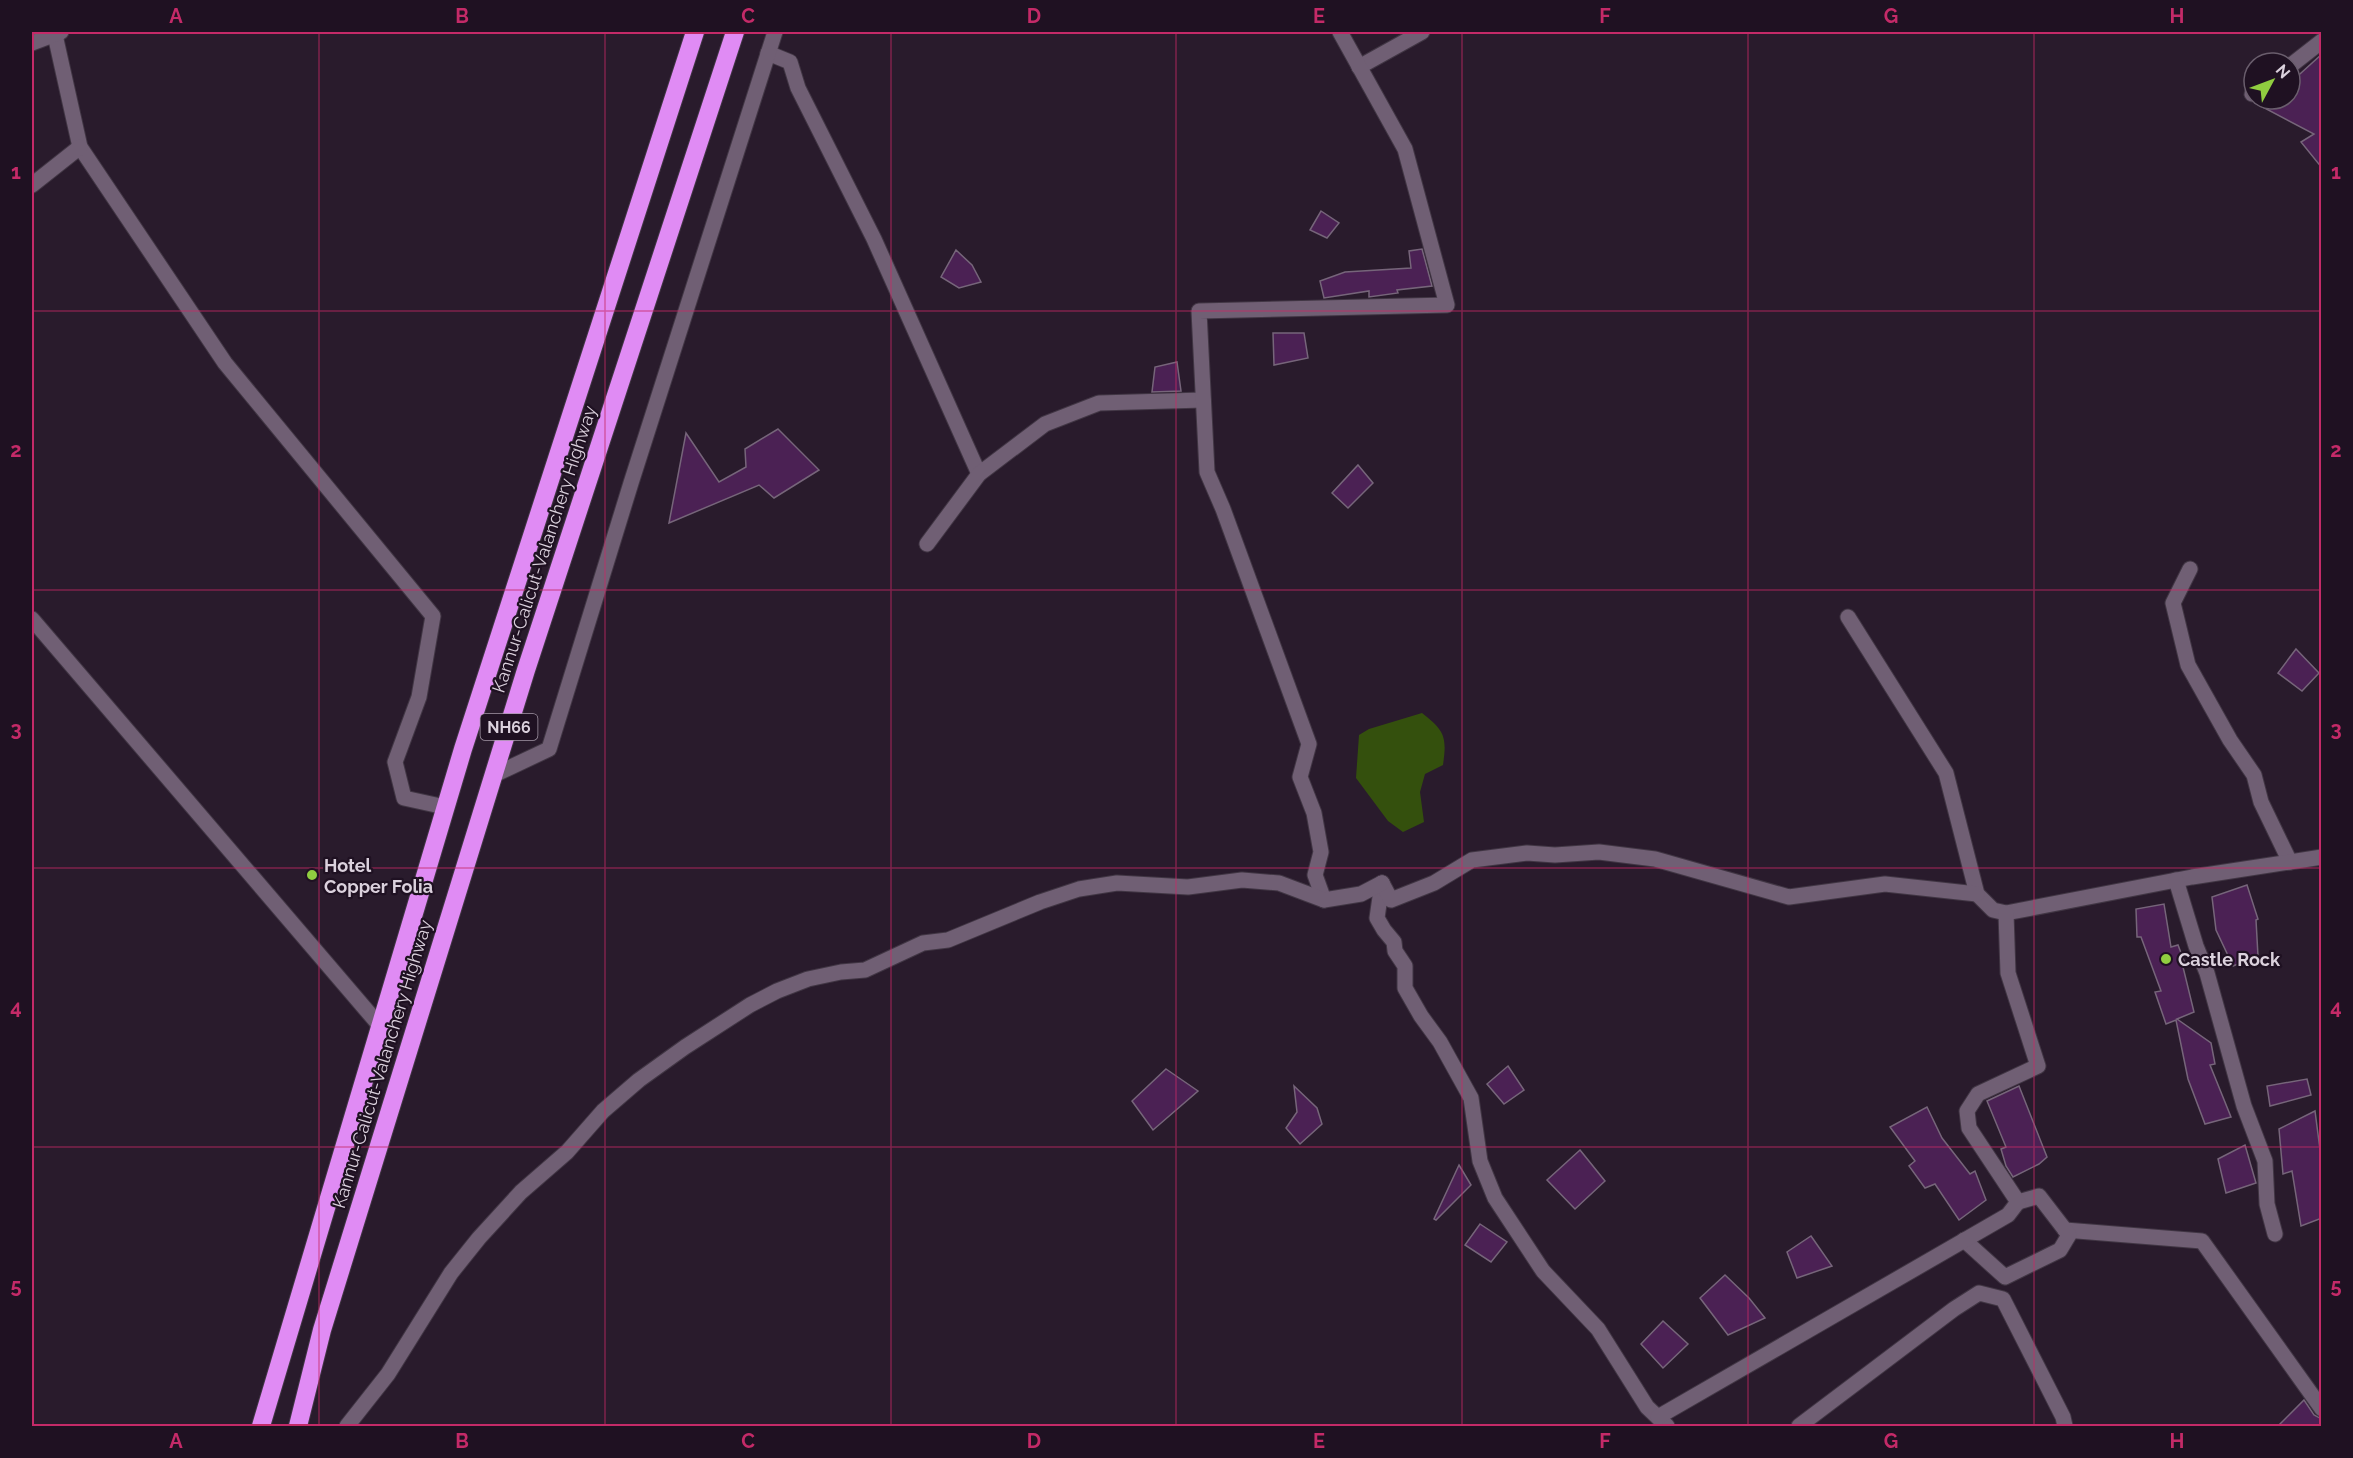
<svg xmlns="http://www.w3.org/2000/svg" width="2353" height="1458" font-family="Raleway,sans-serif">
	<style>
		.green { fill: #34500d }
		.building { fill: #4b2154; stroke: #76657a; stroke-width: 1.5 }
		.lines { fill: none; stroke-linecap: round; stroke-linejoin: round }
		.minor-casing { stroke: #413644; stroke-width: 17 }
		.highway-casing { stroke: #413644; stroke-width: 20 }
		.minor { stroke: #705f74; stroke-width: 15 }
		.highway { stroke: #e08bf4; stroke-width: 18 }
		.grid { fill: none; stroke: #c42a68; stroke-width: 1.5; stroke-opacity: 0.55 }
		.poi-dot { fill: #90cd40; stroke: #1f1122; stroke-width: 2 }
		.labels { text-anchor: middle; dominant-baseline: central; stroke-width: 4.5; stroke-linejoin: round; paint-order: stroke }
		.shield { fill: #1f1122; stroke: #a397a5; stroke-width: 1.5 }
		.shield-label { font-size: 16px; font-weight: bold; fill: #dbd1dd }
		.street-label { font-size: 18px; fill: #dbd1dd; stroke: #1f1122 }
		.poi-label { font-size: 18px; font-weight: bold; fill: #dbd1dd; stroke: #1f1122; text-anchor: start }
		.neatline { fill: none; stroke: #c42a68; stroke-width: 2 }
		.grid-label { font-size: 20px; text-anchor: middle; font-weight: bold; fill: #c42a68 }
	</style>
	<rect width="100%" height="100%" fill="#291b2c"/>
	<path class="green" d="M1422,713C1445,731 1447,737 1443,765L1425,774L1420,792L1424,822L1403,832L1388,821L1356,778L1359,735L1369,729Z"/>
	<g class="building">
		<path d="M2322,54V168L2301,142L2314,134L2255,103L2262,99H2290V83Z"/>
		<path d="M1321,211L1339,223L1327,238L1310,230Z"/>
		<path d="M1422,249L1432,286L1397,290L1398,293L1369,297V291L1324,298L1320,281L1345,272L1411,268L1409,251Z"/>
		<path d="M956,250L972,265L981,282L959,288L941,277Z"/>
		<path d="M1273,333H1304L1308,358L1274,365Z"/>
		<path d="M1177,362L1181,391L1152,392L1155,367Z"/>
		<path d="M778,429L819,470L774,498L759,485L669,523L686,433L719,482L746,467L745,449Z"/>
		<path d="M1358,465L1373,483L1348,508L1332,493Z"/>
		<path d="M2296,649L2319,673L2302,691L2278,673Z"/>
		<path d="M2247,885L2258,919L2256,920L2258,956L2233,966L2216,930L2212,897Z"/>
		<path d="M2164,904L2171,947L2178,945L2186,966L2183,967L2194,1012L2177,1019L2211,1043L2215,1064L2210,1065L2231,1117L2205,1124L2188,1079L2176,1020L2166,1024L2155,992L2161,991L2141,937H2137L2136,909Z"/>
		<path d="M1508,1066L1524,1090L1504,1104L1487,1084Z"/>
		<path d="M1166,1069L1198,1091L1153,1130L1132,1101Z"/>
		<path d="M2307,1079L2311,1095L2270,1106L2267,1086Z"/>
		<path d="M1294,1086L1317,1108L1322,1124L1300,1144L1286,1128L1297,1112Z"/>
		<path d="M2019,1086L2047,1157L2039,1164L2013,1177L2006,1166L2001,1149L2006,1147L1987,1101Z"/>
		<path d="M1927,1107L1942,1138L1970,1174L1975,1171L1986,1200L1959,1220L1935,1184L1925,1188L1909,1166L1915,1161L1890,1127Z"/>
		<path d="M2315,1111L2322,1165V1218L2301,1226L2292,1171L2283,1174L2279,1129Z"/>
		<path d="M2245,1145L2256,1183L2226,1193L2218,1159Z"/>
		<path d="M1580,1150L1605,1181L1575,1209L1547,1180Z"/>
		<path d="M1459,1165L1471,1185L1436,1220L1434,1219Z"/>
		<path d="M1480,1224L1507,1242L1491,1262L1465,1245Z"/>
		<path d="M1811,1236L1832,1266L1797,1278L1787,1252Z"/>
		<path d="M1725,1275L1749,1298L1765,1318L1728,1335L1700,1298Z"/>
		<path d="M1663,1321L1688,1344L1663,1368L1641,1344Z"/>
		<path d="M2304,1400L2314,1415L2322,1419V1426H2278Z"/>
	</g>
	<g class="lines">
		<defs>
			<g id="minor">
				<path d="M55,35L80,147L225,363L433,616L419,697L395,762L404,798L445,807"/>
				<path d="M32,43L61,32"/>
				<path d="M768,53L790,62L798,88L874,239L979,474"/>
				<path d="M2290,66L2322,41"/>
				<path d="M1359,67L1422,32"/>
				<path d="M2252,94L2254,93"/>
				<path d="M32,185L80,147"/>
				<path d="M927,544L979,474L1045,424L1099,403L1203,400"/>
				<path d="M2190,569L2173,603L2188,665L2230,740L2254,775L2261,802L2290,862"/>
				<path d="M1848,617L1946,773L1977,894L1993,910L2006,913L2192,877L2322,857"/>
				<path d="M32,619L380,1026"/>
				<path d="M494,775L549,749L631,483L775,32"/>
				<path d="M2176,880L2196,946L2207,973L2244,1106L2265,1161L2267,1204L2275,1234"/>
				<path d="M1382,883L1377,918L1384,930L1394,942L1395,951L1405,966V988L1421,1016L1440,1042L1471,1098L1480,1161L1495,1198L1543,1271L1598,1329L1647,1407L1667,1426"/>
				<path d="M1382,883L1391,900L1434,883L1472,860L1527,853L1555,855L1599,852L1655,859L1789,897L1885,884L1977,894"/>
				<path d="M1324,900L1315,875L1321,852L1314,813L1300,777L1309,744L1223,509L1207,472L1199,311L1447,305L1405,149L1340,32"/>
				<path d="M2065,1230L2202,1241L2322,1409"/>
				<path d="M1964,1240L2005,1277L2060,1250L2069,1235L2039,1196L2018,1202"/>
				<path d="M1658,1417L2008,1215L2018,1202L1969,1128L1967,1111L1978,1094L2038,1066L2008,973L2006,913"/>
				<path d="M347,1426L388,1374L451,1273L479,1238L521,1192L567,1152L603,1111L639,1080L685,1047L750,1005L777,991L808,979L841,972L865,970L923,943L948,940L1040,902L1079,889L1117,883L1188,887L1242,880L1279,883L1324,900L1361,894L1382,883"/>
				<path d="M1799,1426L1954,1309L1979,1293L2003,1299L2063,1417L2065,1426"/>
			</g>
			<g id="highway">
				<path d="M261,1426L463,749L695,32"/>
				<path d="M298,1426L322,1330L526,670L735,32"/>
			</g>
		</defs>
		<use href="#minor" class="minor-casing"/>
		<use href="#highway" class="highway-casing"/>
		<use href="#minor" class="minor"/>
		<use href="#highway" class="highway"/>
	</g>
	<path class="grid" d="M319,32V1426M605,32V1426M891,32V1426M1176,32V1426M1462,32V1426M1748,32V1426M2034,32V1426M32,311H2322M32,590H2322M32,868H2322M32,1147H2322"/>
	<g class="poi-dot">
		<circle cx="312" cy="875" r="6"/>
		<circle cx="2166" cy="959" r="6"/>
	</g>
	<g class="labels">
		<rect class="shield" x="480.5" y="714" width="57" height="26" rx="4.5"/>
		<g class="shield-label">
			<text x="509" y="727">NH66</text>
		</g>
		<g class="street-label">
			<text transform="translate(544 549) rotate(-72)">Kannur-Calicut-Valanchery Highway</text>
			<text transform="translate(382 1064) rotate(-73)">Kannur-Calicut-Valanchery Highway</text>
		</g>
		<g class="poi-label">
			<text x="324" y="865">Hotel<tspan x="324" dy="21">Copper Folia</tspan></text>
			<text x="2178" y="959">Castle Rock</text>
		</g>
	</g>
	<rect width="2353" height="1458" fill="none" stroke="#1f1122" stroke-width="66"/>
	<g transform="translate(2272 81) rotate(49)"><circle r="28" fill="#1f1122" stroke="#6a5e6d" stroke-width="1.5"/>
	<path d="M0-4.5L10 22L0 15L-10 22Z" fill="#90cd40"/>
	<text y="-9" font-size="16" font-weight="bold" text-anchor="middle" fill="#dbd1dd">N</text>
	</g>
	<rect x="33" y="33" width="2287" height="1392" class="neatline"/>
	<g class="grid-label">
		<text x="176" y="23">A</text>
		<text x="462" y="23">B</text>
		<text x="748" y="23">C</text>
		<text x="1034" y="23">D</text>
		<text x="1319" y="23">E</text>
		<text x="1605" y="23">F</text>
		<text x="1891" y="23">G</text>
		<text x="2177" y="23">H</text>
		<text x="16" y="179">1</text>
		<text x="2336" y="179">1</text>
		<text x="16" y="457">2</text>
		<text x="2336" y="457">2</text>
		<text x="16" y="736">3</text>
		<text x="2336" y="736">3</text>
		<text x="16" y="1014">4</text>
		<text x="2336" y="1014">4</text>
		<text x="16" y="1293">5</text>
		<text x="2336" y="1293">5</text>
		<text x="176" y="1448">A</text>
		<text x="462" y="1448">B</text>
		<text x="748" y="1448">C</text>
		<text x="1034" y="1448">D</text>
		<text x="1319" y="1448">E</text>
		<text x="1605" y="1448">F</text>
		<text x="1891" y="1448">G</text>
		<text x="2177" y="1448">H</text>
	</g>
</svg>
